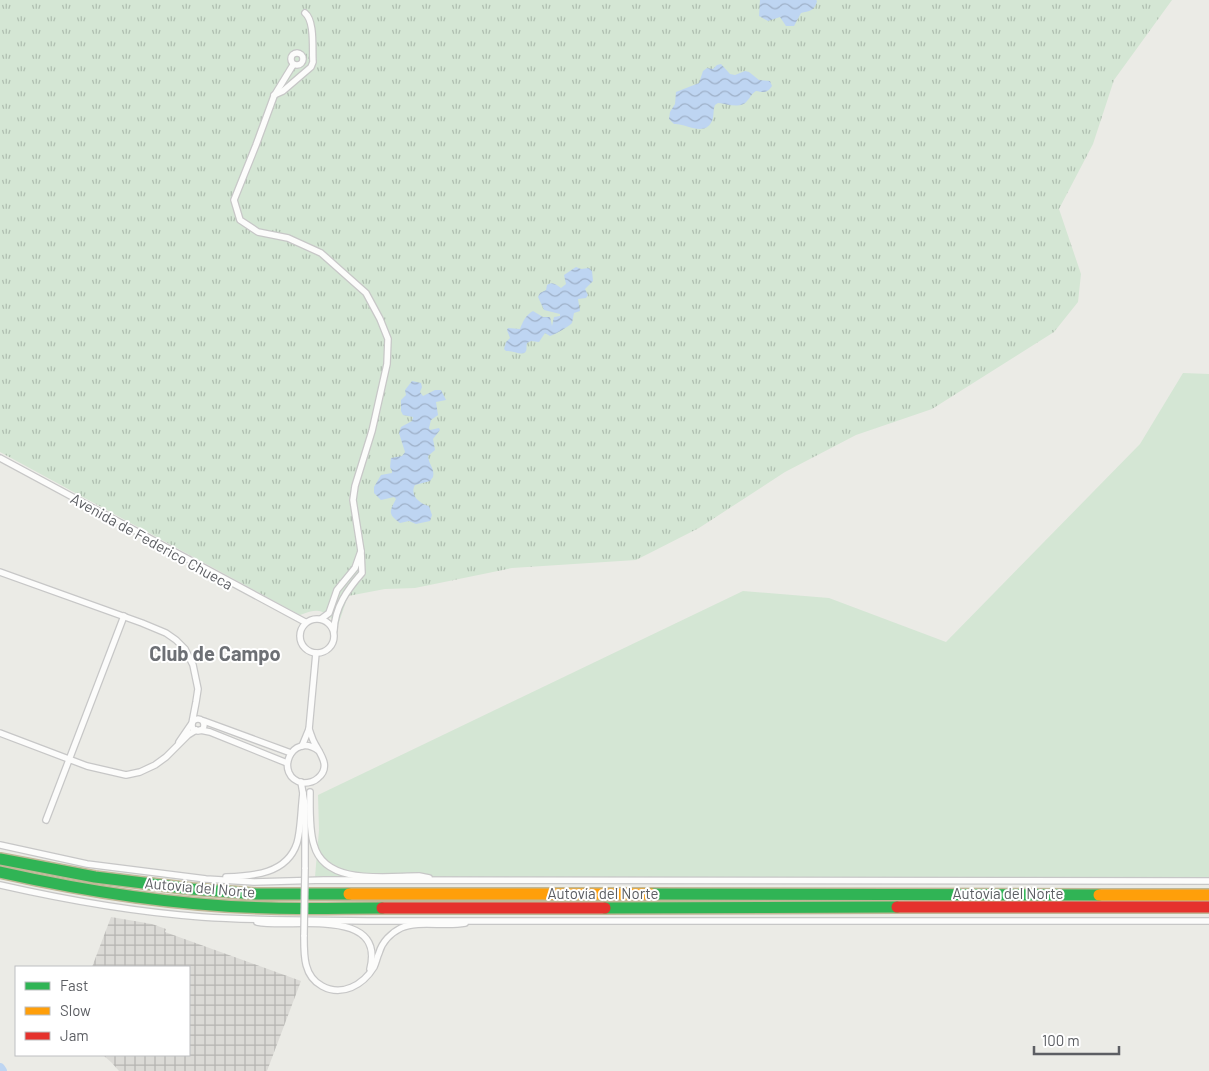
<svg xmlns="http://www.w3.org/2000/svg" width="1209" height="1071" font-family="Barlow,sans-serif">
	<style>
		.industrial { fill: url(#industrial-grid) }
		.grass { fill: url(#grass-tufts) }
		.pitch { fill: #d4e6d4 }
		.water { fill: url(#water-waves) }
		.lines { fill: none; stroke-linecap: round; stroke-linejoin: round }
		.river { stroke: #bed5f2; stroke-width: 10 }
		.street-casing { stroke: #c7c7c7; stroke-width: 8 }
		.fast-casing { stroke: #bfb796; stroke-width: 14 }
		.slow-casing { stroke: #bfb796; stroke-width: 14 }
		.jam-casing { stroke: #bfb796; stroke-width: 14 }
		.street { stroke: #fcfcfb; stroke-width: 5.5 }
		.fast { stroke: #30b455; stroke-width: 11 }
		.slow { stroke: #ff9f0a; stroke-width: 11 }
		.jam { stroke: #e5322d; stroke-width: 11 }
		.street-bridge-casing { stroke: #c7c7c7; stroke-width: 8; stroke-linecap: butt }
		.street-bridge { stroke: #fcfcfb; stroke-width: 5.5 }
		.labels { text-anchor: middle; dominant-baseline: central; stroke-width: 4; stroke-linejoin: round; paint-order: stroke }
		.street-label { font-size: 15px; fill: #5c5e63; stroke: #fff }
		.district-label { font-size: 20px; font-weight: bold; fill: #6d7075; stroke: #fff }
	</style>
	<defs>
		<pattern id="industrial-grid" width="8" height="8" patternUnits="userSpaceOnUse" patternTransform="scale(1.25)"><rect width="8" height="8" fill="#dbdad6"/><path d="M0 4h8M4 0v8" fill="none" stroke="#b5b4b1"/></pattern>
		<pattern id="grass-tufts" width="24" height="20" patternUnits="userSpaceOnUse" patternTransform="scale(1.25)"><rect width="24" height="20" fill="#d4e6d4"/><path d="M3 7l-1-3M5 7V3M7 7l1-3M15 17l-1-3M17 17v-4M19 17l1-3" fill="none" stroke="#afbeb0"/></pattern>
		<pattern id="water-waves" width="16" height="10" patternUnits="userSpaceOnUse" patternTransform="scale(1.25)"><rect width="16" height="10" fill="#bed5f2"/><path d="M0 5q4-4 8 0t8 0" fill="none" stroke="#9eb0c8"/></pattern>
	</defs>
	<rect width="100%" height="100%" fill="#ebebe6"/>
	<path class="industrial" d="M111,917L152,924L166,929L165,932L301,981L267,1071H119L112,1063L103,1055H189V967H92Z"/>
	<path class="grass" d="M0,0H1172L1114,80L1093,144L1059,209L1081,274L1078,302L1054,332L932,409L856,435L785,472L699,528L636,560L512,568L415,588L385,589L348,596L338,625C324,610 320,607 300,615L0,452Z"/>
	<path class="pitch" d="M1183,373L1209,374V878H377L315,877L319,830L318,795L743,591L829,598L946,642L1140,444Z"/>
	<g class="water">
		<path d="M760,0H816L817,1C815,11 809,11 801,13L794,26H786L780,17L768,21L759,16Z"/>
		<path d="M721,64L730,74L735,75L745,71L749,72L759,80L770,81L772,86C767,94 763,92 756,91C751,94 751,97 747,101C741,109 727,104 718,103L715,105C713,110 714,113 713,118C707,139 686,123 674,124L669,119L670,112L675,104L676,92L699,83L703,71L707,68L713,69L717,65Z"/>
		<path d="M576,267L581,269L589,268L592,271L593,281L585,289L588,295L586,298L578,299L580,311L574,313L572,323C568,327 556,334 550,336L545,333L539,342L531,341L527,343C526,346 527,349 526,351C523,357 513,350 506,351L504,349L506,342L510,338L507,330L508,328L520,329C523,321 526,315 533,311L543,317H550L552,326L554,317L560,316V314L544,310L538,297L540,293L546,290L547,285C553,281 556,285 561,288L566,284L564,275Z"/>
		<path d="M412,381L421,383L422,387L420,392L423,396L435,390H441L446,400L436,402L438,415L431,420L429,428L430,430L439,428L440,430L433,439L435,450L428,456C429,465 435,469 433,477L430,481L415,485C409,495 420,504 429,506L432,515L430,521L416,524L409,521L400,523C388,514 389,512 396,499L394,497L381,500L374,493V487L381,475L392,473V471L390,467L391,458L402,456L405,452L399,433L401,427L412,421L413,417L403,415L401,411V400L406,395L405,390Z"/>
	</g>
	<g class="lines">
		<path class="river" d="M0,1068L2,1071"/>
		<defs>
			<g id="street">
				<circle cx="297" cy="59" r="6"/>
				<path d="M293,65L274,96L256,145L234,200L240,220L258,232L288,238L321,253L366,293L380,319L388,339L387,364L372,431L355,486L353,500L361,551"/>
				<path d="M274,95L283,91L311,67L313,62C312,49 315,21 305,13"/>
				<path d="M0,458L305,622"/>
				<path d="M0,572L142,623L166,633L176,640L185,649L193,665L198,689L196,702L192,723L179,742"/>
				<circle cx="317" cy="636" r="17"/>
				<path d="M321,619L329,613L337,590L355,568L361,551L362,573C347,590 335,607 334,630"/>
				<circle cx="198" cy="725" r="6"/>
				<path d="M204,721L291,753"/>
				<path d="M309,729C311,734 312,739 315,744C321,755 331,767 318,778C314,782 308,783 303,783C273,777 291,730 319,751"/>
				<path d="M200,730L210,732L287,763"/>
				<path d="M0,733L87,766L126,775L140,772L155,765L166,757L188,735L196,730"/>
				<path d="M302,746L309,729L316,653"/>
				<path d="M301,782L305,805V869"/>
				<path d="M310,792C310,808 309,830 314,845C325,886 386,876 419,876L429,878"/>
				<path d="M46,820L124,616"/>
				<path d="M0,845L87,864L206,879L254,882L324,880L1209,881"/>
				<path d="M226,877C253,876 287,874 297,843C301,830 301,808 303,793"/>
				<path d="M0,885C66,900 134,912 202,917C260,921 319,920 377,921H1209"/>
				<path d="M257,922C291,929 386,906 370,969"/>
				<path d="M304,935C304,954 303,976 322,986C342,997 363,985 374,967C376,963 377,957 379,953C382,942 391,933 401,928C418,920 446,927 465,923"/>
			</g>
			<g id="fast">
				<path d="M0,859L95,877L192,889L256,894H349"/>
				<path d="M0,872C89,892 180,906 271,908C308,909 345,908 382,908"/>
				<path d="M652,894L1099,895"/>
				<path d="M605,908L897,907"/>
			</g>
			<g id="slow">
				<path d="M349,894H652"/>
				<path d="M1099,895H1209"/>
			</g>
			<g id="jam">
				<path d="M897,907H1209"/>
				<path d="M382,908H605"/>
			</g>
		</defs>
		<use href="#street" class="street-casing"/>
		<use href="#fast" class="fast-casing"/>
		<use href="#slow" class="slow-casing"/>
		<use href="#jam" class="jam-casing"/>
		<use href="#street" class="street"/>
		<use href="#fast" class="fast"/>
		<use href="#slow" class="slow"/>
		<use href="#jam" class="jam"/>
		<defs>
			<path id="street-bridge" d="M304,935L305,869"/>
		</defs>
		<use href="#street-bridge" class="street-bridge-casing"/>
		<use href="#street-bridge" class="street-bridge"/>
	</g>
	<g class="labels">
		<g class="street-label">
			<text transform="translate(152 541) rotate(29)">Avenida de Federico Chueca</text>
			<text transform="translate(200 887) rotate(5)">Autovía del Norte</text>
			<text x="603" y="893">Autovía del Norte</text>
			<text x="1008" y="893">Autovía del Norte</text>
		</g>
		<g class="district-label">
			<text x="215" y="653">Club de Campo</text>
		</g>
	</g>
	<rect x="15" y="966" width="175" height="90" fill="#ffffff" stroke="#bebfc1"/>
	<rect x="25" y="982" width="25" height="8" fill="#30b455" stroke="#bebfc1"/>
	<text x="60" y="991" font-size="15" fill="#5c5e63">Fast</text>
	<rect x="25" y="1007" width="25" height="8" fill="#ff9f0a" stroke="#bebfc1"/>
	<text x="60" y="1016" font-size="15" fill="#5c5e63">Slow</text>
	<rect x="25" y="1032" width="25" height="8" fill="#e5322d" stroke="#bebfc1"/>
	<text x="60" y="1041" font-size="15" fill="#5c5e63">Jam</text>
	<path d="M1034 1046v8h85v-8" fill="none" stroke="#5c5e63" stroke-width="2.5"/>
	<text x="1042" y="1046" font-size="15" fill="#5c5e63" stroke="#ffffff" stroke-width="4" paint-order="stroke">100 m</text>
</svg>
